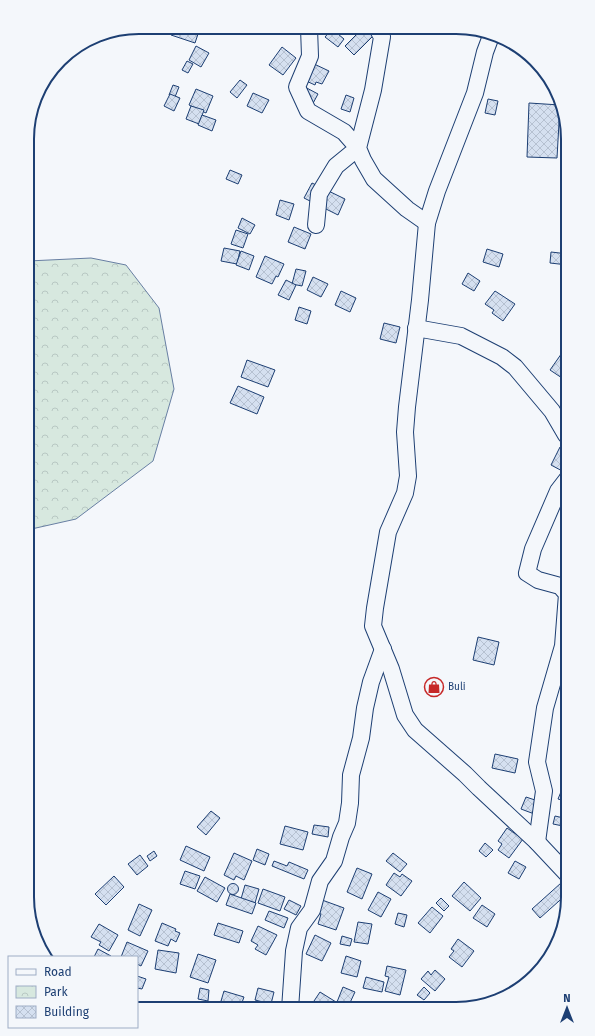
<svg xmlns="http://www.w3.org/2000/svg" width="595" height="1036" font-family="'Fira Sans',sans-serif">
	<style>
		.park { fill: url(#park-crowns); stroke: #687fa3 }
		.building { fill: url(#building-cross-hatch); stroke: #1d3f73 }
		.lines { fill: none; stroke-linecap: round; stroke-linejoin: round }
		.street-casing { stroke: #1d3f73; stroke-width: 18 }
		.street { stroke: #f4f7fb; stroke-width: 16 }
		.labels { text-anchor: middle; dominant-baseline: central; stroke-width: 3; stroke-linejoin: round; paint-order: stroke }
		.poi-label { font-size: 10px; fill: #1d3f73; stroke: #f4f7fb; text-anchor: start }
		.rim { fill: none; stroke: #1d3f73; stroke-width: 2 }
	</style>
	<defs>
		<pattern id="park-crowns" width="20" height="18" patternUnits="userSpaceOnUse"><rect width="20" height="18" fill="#d7e8df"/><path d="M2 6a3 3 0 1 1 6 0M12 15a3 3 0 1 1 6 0" fill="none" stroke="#b8c8c3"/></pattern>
		<pattern id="building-cross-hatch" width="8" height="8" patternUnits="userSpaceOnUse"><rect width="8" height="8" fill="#d5e0f0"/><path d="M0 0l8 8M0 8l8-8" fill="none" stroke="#b6c1d1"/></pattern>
	</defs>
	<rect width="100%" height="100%" fill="#f4f7fb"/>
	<path class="park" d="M91,258L126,265L159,308L174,389L153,461L76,519L27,530L28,261Z"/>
	<g class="building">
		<path d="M174,27H188L199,31L195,43L171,35Z"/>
		<path d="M363,28H366L373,36L354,55L345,46Z"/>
		<path d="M332,29L344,39L338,47L325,37Z"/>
		<path d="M196,46L209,53L201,67L189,60Z"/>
		<path d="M282,47L296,58L283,75L269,65Z"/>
		<path d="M187,61L193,64L188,73L182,70Z"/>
		<path d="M312,63L329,71L322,84L316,82L315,85L304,80Z"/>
		<path d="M240,80L247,85L237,98L230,92Z"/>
		<path d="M173,85L179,87L175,97L169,95Z"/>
		<path d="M303,86L318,94L311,107Z"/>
		<path d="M196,89L213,96L206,113L189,105Z"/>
		<path d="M253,93L269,100L262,113L247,106Z"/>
		<path d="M170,94L180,98L174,111L164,106Z"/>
		<path d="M346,95L354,98L350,112L341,109Z"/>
		<path d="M488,99L498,101L495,115L485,113Z"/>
		<path d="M529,103L560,105L557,158L527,157Z"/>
		<path d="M191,106L204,110L199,124L186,119Z"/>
		<path d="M202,115L216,120L212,131L198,125Z"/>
		<path d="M230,170L242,175L238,184L226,179Z"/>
		<path d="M312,183L345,199L338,215L304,198Z"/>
		<path d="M280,200L294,204L289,220L276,215Z"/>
		<path d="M242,218L255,225L250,234L238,228Z"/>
		<path d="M294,227L311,234L305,249L288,242Z"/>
		<path d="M236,230L248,234L243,248L231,244Z"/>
		<path d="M224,248L240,251L237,264L221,261Z"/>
		<path d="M487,249L503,254L499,267L483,262Z"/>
		<path d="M241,251L254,256L249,270L236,265Z"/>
		<path d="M551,252L568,254V265L550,263Z"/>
		<path d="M265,256L284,264L278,277L276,276L272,284L256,277Z"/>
		<path d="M296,269L306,271L302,286L292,284Z"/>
		<path d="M468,273L480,281L474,291L462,284Z"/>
		<path d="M313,277L328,284L321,297L307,290Z"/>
		<path d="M286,280L296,285L289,300L278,295Z"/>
		<path d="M341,291L356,298L350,312L335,305Z"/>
		<path d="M495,291L515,304L503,321L492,313L494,310L485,304Z"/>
		<path d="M299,307L311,311L307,324L295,320Z"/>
		<path d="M384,323L400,327L396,343L380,339Z"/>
		<path d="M564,350L568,353V388L562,384L565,380L550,370Z"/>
		<path d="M247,360L275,370L268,387L241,377Z"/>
		<path d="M238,386L264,397L257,414L230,403Z"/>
		<path d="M560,447L568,451V469L566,473L551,465Z"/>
		<path d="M478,637L499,642L494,665L473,660Z"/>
		<path d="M495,754L518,759L515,773L492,768Z"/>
		<path d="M563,787L568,788V802L558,799Z"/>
		<path d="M526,797L541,802L537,815L521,809Z"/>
		<path d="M211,811L220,818L206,835L197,827Z"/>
		<path d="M555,816L568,819V827L553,824Z"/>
		<path d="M314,825L329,827L328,837L312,834Z"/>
		<path d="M285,826L308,832L303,850L280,844Z"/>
		<path d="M507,828L523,839L509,858L498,850L502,844L498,841Z"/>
		<path d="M485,843L493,850L486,857L479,851Z"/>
		<path d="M186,846L210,857L204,871L180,860Z"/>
		<path d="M257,849L269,854L265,865L253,860Z"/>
		<path d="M154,851L157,856L150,861L147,856Z"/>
		<path d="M234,853L252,861L244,880L236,876L234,880L224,875Z"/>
		<path d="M393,853L407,864L400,872L386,861Z"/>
		<path d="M140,855L148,866L137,875L128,864Z"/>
		<path d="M274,861L287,866L289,862L308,870L304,879L272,866Z"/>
		<path d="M515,861L526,867L519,879L508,873Z"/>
		<path d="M357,868L372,874L362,899L347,892Z"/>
		<path d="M185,871L200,876L195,889L180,884Z"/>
		<path d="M394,873L400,877L402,874L412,881L401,896L386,885Z"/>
		<path d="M114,876L124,887L106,905L95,894Z"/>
		<path d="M205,877L225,888L217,902L197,891Z"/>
		<path d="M464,882L481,898L470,911L452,896Z"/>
		<path d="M561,883L568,891V893L540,918L532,909Z"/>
		<circle cx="233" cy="889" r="5.5"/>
		<path d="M245,885L259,889L255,903L241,899Z"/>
		<path d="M263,889L285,897L280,911L258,903Z"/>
		<path d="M378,892L391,899L381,917L368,910Z"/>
		<path d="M230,894L256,903L252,914L226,905Z"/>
		<path d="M441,898L449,906L444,911L436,903Z"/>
		<path d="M289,900L301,906L296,915L284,909Z"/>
		<path d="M322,900L344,908L336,930L318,924L321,914L318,913Z"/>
		<path d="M139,904L152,910L140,936L128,930Z"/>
		<path d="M482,905L495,914L487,927L473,918Z"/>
		<path d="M432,907L443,916L430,933L418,923Z"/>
		<path d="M269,911L288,918L284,928L265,920Z"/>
		<path d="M398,913L407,915L404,927L395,924Z"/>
		<path d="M358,922L372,924L368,944L354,942Z"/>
		<path d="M162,923L176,929L175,931L180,933L176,942L171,939L168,946L155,941Z"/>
		<path d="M218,923L243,931L239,943L214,935Z"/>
		<path d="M99,924L118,935L109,951L99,945L101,942L91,937Z"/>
		<path d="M258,926L277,935L266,955L255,949L258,945L251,941Z"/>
		<path d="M315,935L331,943L322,961L306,954Z"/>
		<path d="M342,936L352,939L350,946L340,944Z"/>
		<path d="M458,939L474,951L462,967L449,957L454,951L451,949Z"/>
		<path d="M127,942L148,951L141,966L137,964V957H121Z"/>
		<path d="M98,949L111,956L110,957H94Z"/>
		<path d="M158,950L179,953L176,973L155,969Z"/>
		<path d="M198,954L216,960L208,983L190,977Z"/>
		<path d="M346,956L361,961L357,977L341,973Z"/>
		<path d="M387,966L406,970L400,995L385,991L389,977L385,976Z"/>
		<path d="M435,970L445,979L435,991L421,979L428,971L431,975Z"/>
		<path d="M137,976L146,979L142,989L137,988Z"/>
		<path d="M366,977L384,982L382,992L363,988Z"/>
		<path d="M343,987L355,992L348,1007L337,1002Z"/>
		<path d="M424,987L430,993L424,1000L417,995Z"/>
		<path d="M200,988L209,990L208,1001L198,999Z"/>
		<path d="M258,988L274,992L271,1004L255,1000Z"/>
		<path d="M224,991L244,997L240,1008H222L224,1002L221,1001Z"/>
		<path d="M320,992L336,1002L332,1009H313L310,1007Z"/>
	</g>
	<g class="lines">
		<defs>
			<g id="street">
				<path d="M309,28L310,56L297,87L308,111L344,132L358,148L336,166L319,194L316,225"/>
				<path d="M377,28L382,37L373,90L358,148L363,160L374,179L407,209L427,223"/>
				<path d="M491,36L485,52L475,93L437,191L427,223L420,300L407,407L405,432L408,476L405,493L388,532L375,608L373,626L391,669L405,715L415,730L465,774L479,788L537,842L568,875"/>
				<path d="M416,328L461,336L502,357L515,367L552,411L566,435L568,436"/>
				<path d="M537,842L544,791L537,762L545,708L563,646L567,594L560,586L538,580L527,573L533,549L558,491L568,478"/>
				<path d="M290,1009L294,951L299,928L312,910L320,881L334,861L341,837L347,823L350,803L351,775L361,738L365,708L371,682L383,649"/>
			</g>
		</defs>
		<use href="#street" class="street-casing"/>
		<use href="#street" class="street"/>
	</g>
	<defs>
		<symbol id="shop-ring" viewBox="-11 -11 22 22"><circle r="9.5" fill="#f4f7fb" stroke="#c62828" stroke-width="1.5"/><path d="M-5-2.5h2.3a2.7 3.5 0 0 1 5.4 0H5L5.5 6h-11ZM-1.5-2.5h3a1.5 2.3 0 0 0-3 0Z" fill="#c62828"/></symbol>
	</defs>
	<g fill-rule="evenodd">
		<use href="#shop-ring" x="423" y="676" width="22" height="22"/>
	</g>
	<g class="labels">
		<g class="poi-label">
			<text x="448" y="687">Buli</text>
		</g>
	</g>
	<path d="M0 0H595V1036H0ZM139 34H456A105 105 0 0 1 561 139V897A105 105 0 0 1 456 1002H139A105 105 0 0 1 34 897V139A105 105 0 0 1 139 34Z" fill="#f4f7fb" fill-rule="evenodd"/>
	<path class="rim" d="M139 34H456A105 105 0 0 1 561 139V897A105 105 0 0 1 456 1002H139A105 105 0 0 1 34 897V139A105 105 0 0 1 139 34Z"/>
	<rect x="8" y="956" width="130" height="72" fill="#f4f7fb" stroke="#9eadc5"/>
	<rect x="16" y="969" width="20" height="6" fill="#f4f7fb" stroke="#9eadc5"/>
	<text x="44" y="976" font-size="12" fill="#1d3f73">Road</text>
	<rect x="16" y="986" width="20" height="12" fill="url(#park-crowns)" stroke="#9eadc5"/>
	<text x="44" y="996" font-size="12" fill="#1d3f73">Park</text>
	<rect x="16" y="1006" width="20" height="12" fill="url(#building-cross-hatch)" stroke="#9eadc5"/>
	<text x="44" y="1016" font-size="12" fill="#1d3f73">Building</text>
	<g transform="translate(567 1008)" stroke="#f4f7fb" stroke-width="3" paint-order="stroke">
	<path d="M0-3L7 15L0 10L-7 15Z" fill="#1d3f73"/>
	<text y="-6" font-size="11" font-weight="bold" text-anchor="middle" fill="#1d3f73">N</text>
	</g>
</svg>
